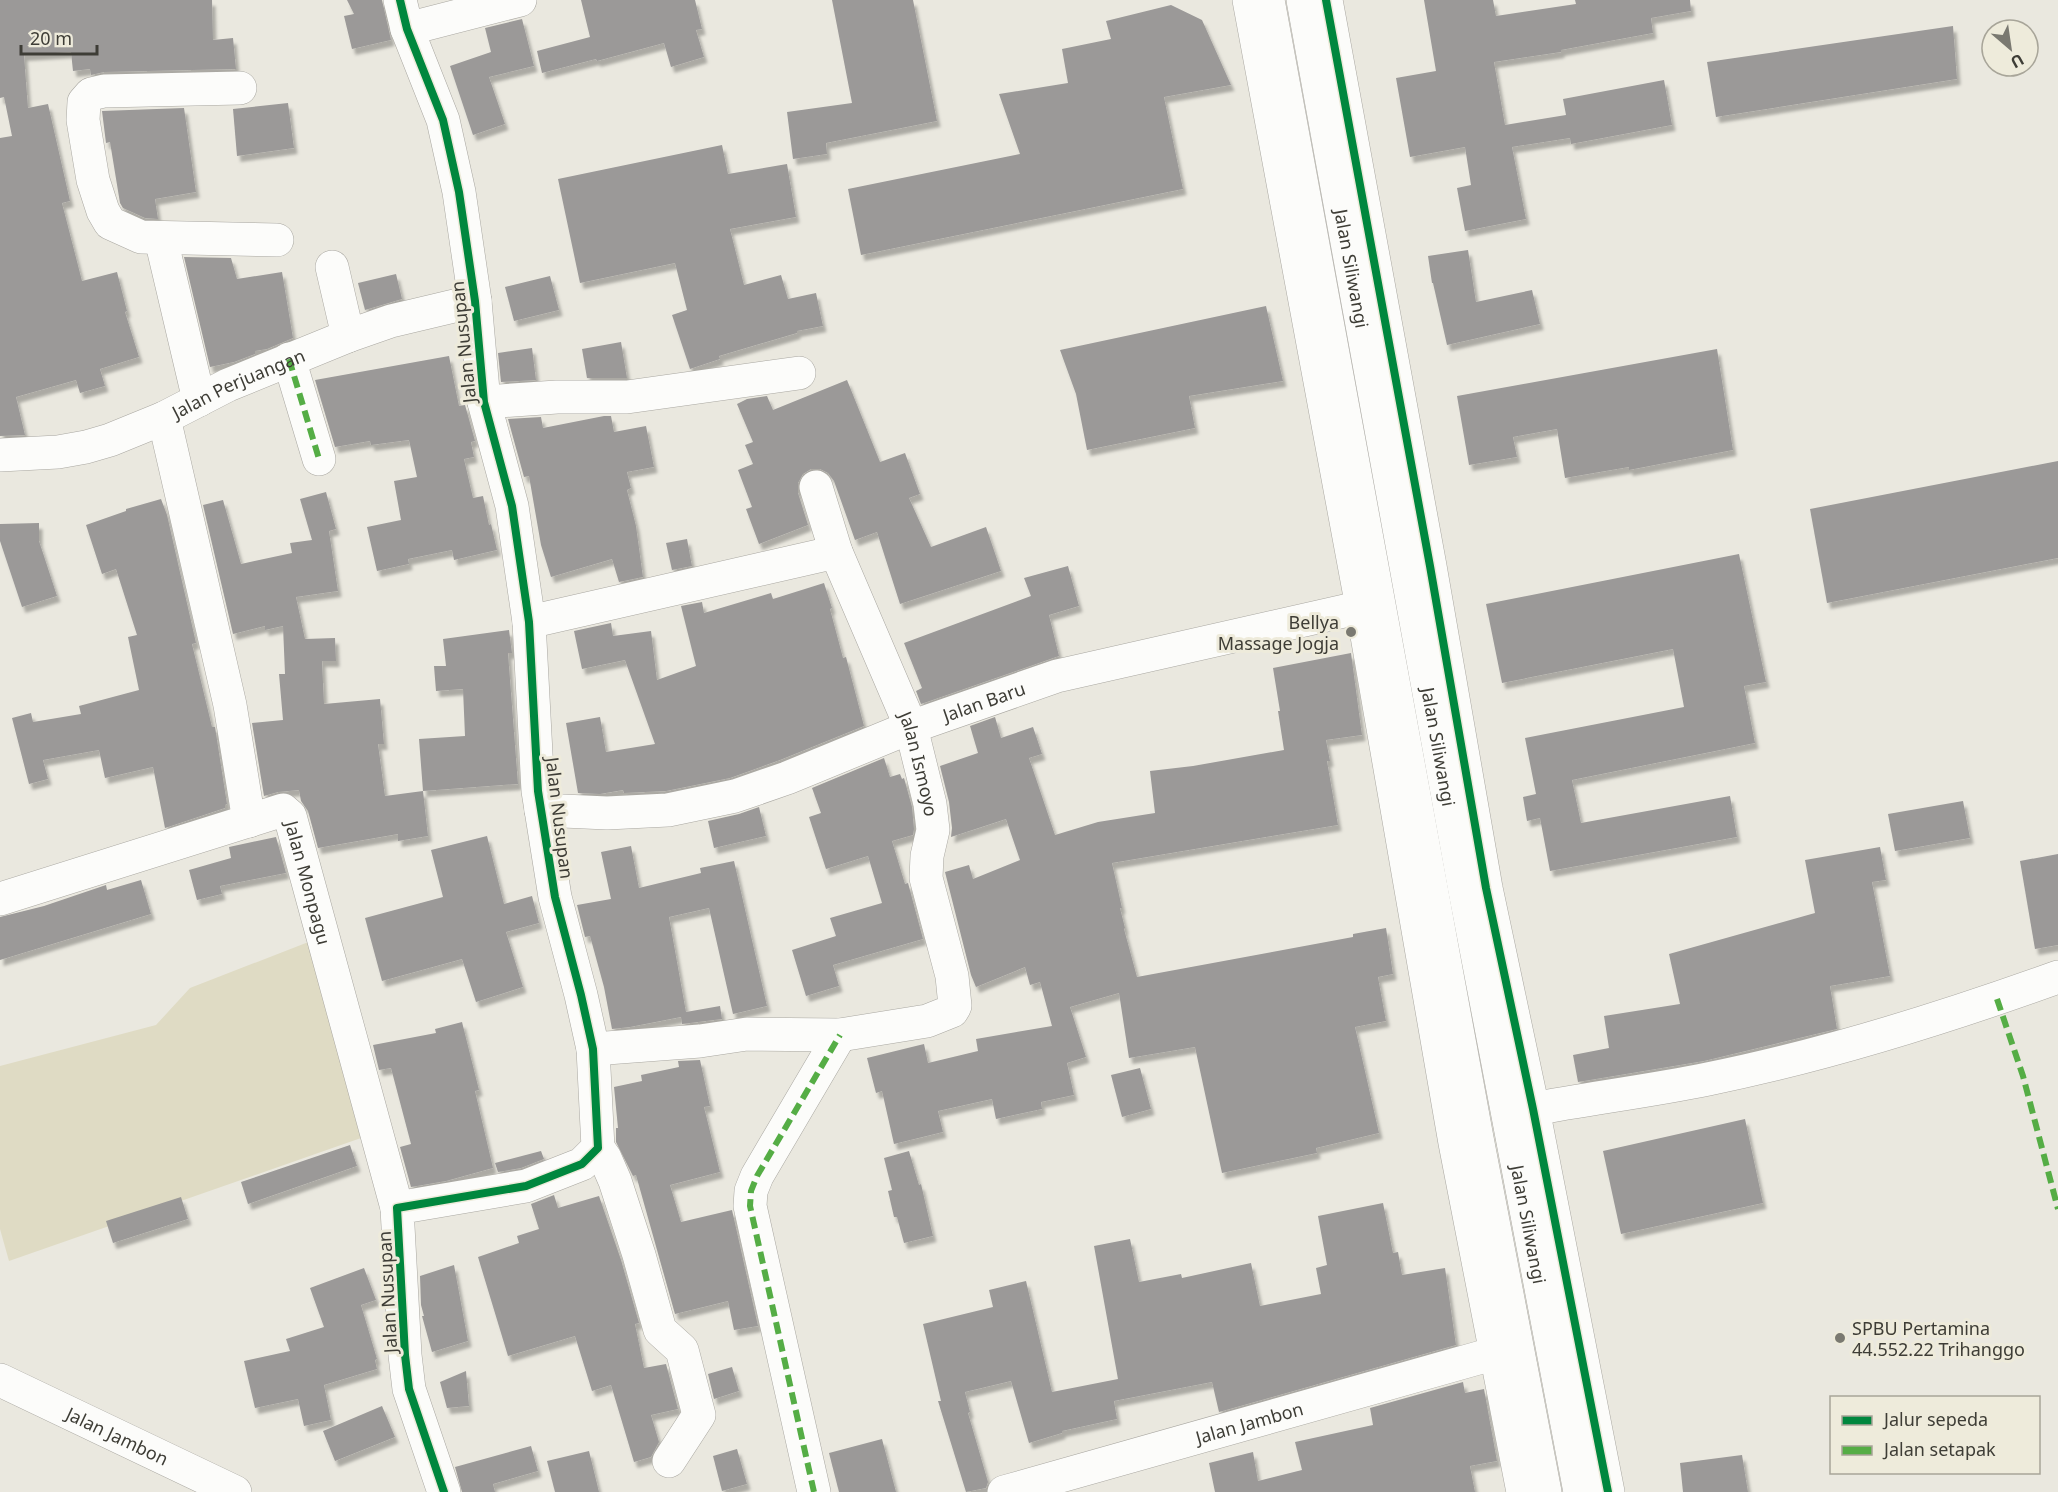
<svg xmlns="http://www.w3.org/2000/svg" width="2058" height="1492" font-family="'Noto Sans',sans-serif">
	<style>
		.green { fill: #dfdbc4 }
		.building { fill: #9b9998; filter: url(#shadow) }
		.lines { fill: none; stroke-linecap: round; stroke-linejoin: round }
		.minor-casing { stroke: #a9a7a1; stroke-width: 34 }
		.highway-casing { stroke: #a9a7a1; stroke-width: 34 }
		.minor { stroke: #fcfcfa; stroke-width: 33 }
		.highway { stroke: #fcfcfa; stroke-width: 33 }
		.quiet { stroke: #55ad45; stroke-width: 6; stroke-dasharray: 12 6; stroke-linecap: butt }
		.cycleway-casing { stroke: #eeebdb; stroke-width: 11 }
		.cycleway { stroke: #00873e; stroke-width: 8 }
		.poi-dot { fill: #7a7971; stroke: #eeebdb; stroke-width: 2 }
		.labels { text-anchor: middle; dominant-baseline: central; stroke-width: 6; stroke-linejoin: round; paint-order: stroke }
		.street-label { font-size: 18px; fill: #3e3d36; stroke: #eeebdb }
		.poi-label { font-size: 18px; fill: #3e3d36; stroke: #eeebdb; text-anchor: end }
	</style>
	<defs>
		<filter id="shadow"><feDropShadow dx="3.5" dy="6" stdDeviation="1.5" flood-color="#0004"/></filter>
	</defs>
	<rect width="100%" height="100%" fill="#eae8df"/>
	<path class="green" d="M311,941L361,1138L9,1261L0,1229V1066L156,1025L190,988Z"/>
	<g class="building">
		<path d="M0,0H212L213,40L233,38L236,69L104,72L91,75L90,69L73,71L71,52L24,55L28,108L48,104L70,201L62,203L82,281L117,272L127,311L125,312L139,357L100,369L105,386L80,393L76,380L16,397L25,435L0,436V138L12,136L4,97L0,98Z"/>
		<path d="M347,0H382L391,40L352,49L344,16L354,14Z"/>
		<path d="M581,0H695L702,29L696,30L704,57L671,67L664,43L597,61L596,59L542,73L537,51L590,37Z"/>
		<path d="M832,0H913L937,121L826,143L827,154L793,159L787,112L852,103Z"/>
		<path d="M1424,0H1493L1496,16L1576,4L1575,0H1690L1691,11L1651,18L1653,33L1561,50V52L1494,62L1505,125L1566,115L1563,99L1664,80L1672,125L1571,144L1570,138L1512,147L1526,219L1465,231L1457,188L1471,185L1465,147L1410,157L1396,78L1436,71Z"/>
		<path d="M1171,5L1202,20L1231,85L1164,97L1183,189L861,255L848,189L1020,154L999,94L1068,83L1062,49L1111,39L1106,21Z"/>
		<path d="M522,19L534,66L489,77L505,124L473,135L450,66L491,52L485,28Z"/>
		<path d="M1953,26L1957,79L1716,117L1707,62Z"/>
		<path d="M288,103L294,148L237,156L233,109Z"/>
		<path d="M184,108L196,192L155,199L158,219L145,218L123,208L120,203L110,142L106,143L102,111Z"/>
		<path d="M722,145L728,174L787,164L796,217L730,229L744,285L781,275L788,299L816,293L823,326L797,331V333L719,356L720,359L690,369L672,315L687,310L675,263L580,283L558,179Z"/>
		<path d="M1468,250L1476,302L1532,290L1540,324L1447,345L1433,283H1432L1428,256Z"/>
		<path d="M184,257L231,258L237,279L282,272L293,338L267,349L255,351V354L234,362L210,367Z"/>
		<path d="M396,274L402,299L365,310L358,283Z"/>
		<path d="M550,276L559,310L514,321L505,287Z"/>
		<path d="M1266,306L1283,381L1189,396L1195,428L1087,450L1076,394L1060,350Z"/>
		<path d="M621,342L627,378H587L582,349Z"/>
		<path d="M532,348L536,380L501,382L498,353Z"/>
		<path d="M1717,349L1733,450L1629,470V467L1565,478L1557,429L1513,437L1517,457L1469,465L1457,396Z"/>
		<path d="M449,356L459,406L465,405L475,441L471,442L474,457L464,459L473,498L483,496L489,525L491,524L497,550L454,560L452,550L408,559L409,564L377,571L367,527L401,520L394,481L417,477L409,440L371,445L370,441L335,447L315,380Z"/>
		<path d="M847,380L880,462L905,453L920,494L909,498L931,547L986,527L1001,571L900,604L877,532L855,540L834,481L828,473L820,469H811L803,474L798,483V493L808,525L759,544L746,509L752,507L738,470L753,464L745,445L753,442L737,404L747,399L767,396L773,410Z"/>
		<path d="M604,416H611L614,432L646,426L654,467L627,472L631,488L627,490L636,526L643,577L619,582L612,559L551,577L541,545L529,476L524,477L508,419L541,417L543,428Z"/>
		<path d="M2058,461V558L1827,603L1810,509Z"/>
		<path d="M326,492L336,529L329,531L338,591L296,597L305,639L335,638L336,661H322L324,704L380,699L384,744H378L385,796L423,791L428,836L398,841V834L318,848L308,811L301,801L299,790L278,792L264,796L252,723L283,720L279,674H285L283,626L265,630V626L233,634L203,505L223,500L241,564L292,553L290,543L312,540L300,499Z"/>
		<path d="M161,499L167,515L196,643L192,644L212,727H215L227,804L225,805V808L165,828L153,767L105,778L99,750L43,760L48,779L29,784L12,718L31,713L33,722L81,714L79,706L139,690L128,637L137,635L116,569L102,574L86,525L126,511V509Z"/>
		<path d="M39,523V541L57,596L22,607L0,541V524Z"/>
		<path d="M687,539L692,566L672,570L666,543Z"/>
		<path d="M1739,554L1766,682L1744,686L1755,743L1572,780L1581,823L1730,796L1737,837L1550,871L1540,818L1527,821L1523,797L1536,794L1525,738L1684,707L1673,649L1502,683L1486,604Z"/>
		<path d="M1068,566L1079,606L1049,615L1059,656L921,704L916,691L922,688L904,643L1031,596L1024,578Z"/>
		<path d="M824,583L832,608L830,609L843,658L846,657L864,726L780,760L730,778L666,791L624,793L623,790L600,794L578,793L566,723L600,717L606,752L655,744L625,660L582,669L574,631L611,623L613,636L651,631L657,680L696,666L681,606L702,602L704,613L771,593L773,599Z"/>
		<path d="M509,630L512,653H508L518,784L423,791L419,739L465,736L463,689L436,691L434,666H446L443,639Z"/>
		<path d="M1351,653L1362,735L1326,740L1330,761H1327L1338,825L1112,863L1122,908H1120L1125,928L1124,929L1137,977L1353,937V934L1386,928L1393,974L1378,977L1386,1021L1355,1027L1379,1133L1316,1148L1317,1153L1222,1173L1195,1047L1129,1058L1119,993L1070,1007L1086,1057L1067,1063L1074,1095L1041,1102L1042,1109L996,1119L992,1099L938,1111L943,1132L894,1144L882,1091L876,1093L867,1058L924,1044L928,1063L978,1051L976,1039L1052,1026L1040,982L1030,985L1025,967L976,987L971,975L945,872L969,865L973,879L1020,860L1006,819L951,837L952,828L949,802L940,766L978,753L970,726L995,717L1001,738L1033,727L1042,754L1029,758L1055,835L1098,822L1155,813L1150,771L1193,766L1284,750L1278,711H1280L1273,668Z"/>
		<path d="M884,758L890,777L900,774L902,779L904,778L912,807L914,829L913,835L892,841L905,884L908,883L923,939L833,965L839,986L806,996L792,950L836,936L830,918L882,903L868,856L826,869L809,817L821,813L812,788Z"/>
		<path d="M1963,801L1970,838L1895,851L1888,814Z"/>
		<path d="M759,807L766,836L714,848L708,821L739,814Z"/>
		<path d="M487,836L504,904L532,896L539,923L506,932L523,987L476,1002L462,959L382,981L365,918L443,897L431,850Z"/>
		<path d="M276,837L286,873L220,886L222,894L197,900L189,870L231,858L229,847Z"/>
		<path d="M631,846L639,888L701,873L700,868L734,861L767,1006L733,1014L709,908L669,917L686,1012L720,1006L722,1019L682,1024L681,1017L630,1027L612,1029L604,987L590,936L585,937L577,905L611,899L601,852Z"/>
		<path d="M1880,847L1886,880L1872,882L1890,976L1830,986L1837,1029L1704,1061L1578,1082L1573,1055L1609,1048L1604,1016L1680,1004L1669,954L1815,913L1805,860Z"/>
		<path d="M2058,854V945L2035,949L2020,861Z"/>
		<path d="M141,880L151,914L0,960V917L44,906L106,885L107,890Z"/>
		<path d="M462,1022L479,1090L475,1091L493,1168L446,1181L411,1187L400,1147L411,1144L391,1068L379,1070L373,1045L436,1033L435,1029Z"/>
		<path d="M700,1060L710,1106L704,1107L720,1172L670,1185L681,1222L732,1210L758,1326L734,1330L728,1301L675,1314L636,1175L633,1176L616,1142V1128H618L614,1087L642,1081L641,1075L679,1067L678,1061Z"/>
		<path d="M1140,1068L1151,1109L1122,1117L1111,1075Z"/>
		<path d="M1745,1119L1763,1203L1621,1234L1603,1151Z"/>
		<path d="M350,1145L357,1166L248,1204L241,1182Z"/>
		<path d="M541,1151L544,1159L521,1168L498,1172L495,1163Z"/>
		<path d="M909,1151L919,1185L921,1184L933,1236L904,1243L897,1217H894L888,1191L892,1190L884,1158Z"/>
		<path d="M554,1195L558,1208L599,1196L621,1260L639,1323L635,1324L644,1368L666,1364L678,1409L651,1415L659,1442L651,1457L634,1462L611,1385L592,1391L575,1336L508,1356L478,1257L519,1243L517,1236L539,1229L531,1204Z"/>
		<path d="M181,1197L188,1219L113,1243L106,1221Z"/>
		<path d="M1383,1203L1393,1253L1398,1252L1402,1275L1445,1268L1456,1345L1219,1412L1212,1382L1114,1401L1117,1419L1062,1431V1433L1029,1443L1011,1381L965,1392L970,1412L968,1413L988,1482L986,1488L966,1492L938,1401H941L923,1324L993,1307L989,1290L1026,1281L1052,1392L1118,1379L1094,1246L1130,1239L1139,1282L1181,1274L1182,1278L1251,1263L1260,1306L1321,1294L1316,1268L1327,1265L1318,1216Z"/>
		<path d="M454,1265L468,1341L432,1352L422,1316H424L421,1305L420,1276Z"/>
		<path d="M364,1268L376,1300L361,1305L377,1359L375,1360L377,1369L324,1385L331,1420L304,1426L298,1399L255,1408L244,1361L290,1351L286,1339L324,1327L310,1288Z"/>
		<path d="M732,1367L739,1391L714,1399L708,1374Z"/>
		<path d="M466,1371L469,1406L447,1408L440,1382Z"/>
		<path d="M1463,1382L1465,1393L1484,1389L1497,1461L1470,1466L1475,1492H1215L1209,1463L1253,1452L1258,1481L1302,1470L1295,1442L1373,1425L1370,1408Z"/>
		<path d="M382,1406L395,1437L335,1461L323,1431Z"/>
		<path d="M882,1439L896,1492H839L829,1453Z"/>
		<path d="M531,1446L538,1471L493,1484L495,1492H462L455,1467Z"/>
		<path d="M737,1449L747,1484L722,1491L713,1456Z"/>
		<path d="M589,1451L599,1492H555L547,1461Z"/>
		<path d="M1742,1455L1748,1492H1683L1680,1463Z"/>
	</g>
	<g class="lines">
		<defs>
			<g id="minor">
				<path d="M400,0L407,29L443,120L459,192L475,301L484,402L512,506L529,622L538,791L555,897L581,995L593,1049L598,1148L582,1164L526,1186L397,1208L405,1355L409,1389L444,1492"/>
				<path d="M1249,0L1362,607L1455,1143L1523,1492"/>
				<path d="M1326,0L1430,566L1486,888L1533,1109L1608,1492"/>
				<path d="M407,29L520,0"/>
				<path d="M240,88L104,91L91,94L84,102L83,120L93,180L103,211L110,223L141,237L277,240"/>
				<path d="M161,239L199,400"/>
				<path d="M332,267L348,336"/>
				<path d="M289,359L319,459"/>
				<path d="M484,402L557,397H627L799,373"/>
				<path d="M164,418L230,705L249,821"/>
				<path id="s1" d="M0,455L58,452L86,447L110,440L164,418L228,385L348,336L391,321L475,301"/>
				<path d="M816,487L836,552"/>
				<path id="s2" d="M529,622L836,552L911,727L930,804L933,830L927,856L926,878L952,976L955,1006L952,1011L927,1021L840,1035L747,1034L700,1041L593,1049"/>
				<path id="s3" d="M541,810L607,813L668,810L735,796L787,778L911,727L1057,676L1362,607"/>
				<path id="s4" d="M0,899L283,810L290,816L397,1208"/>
				<path d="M1533,1109C1591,1098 1650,1091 1708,1079C1827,1055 1944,1018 2058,977"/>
				<path d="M598,1148L605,1158L615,1181L639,1255L660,1330L682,1350L699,1415L669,1461"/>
				<path id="s5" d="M0,1380L235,1492"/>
				<path d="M814,1492L750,1206L751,1191L757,1176L840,1035"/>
				<path id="s6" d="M1004,1492L1496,1353"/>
			</g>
			<g id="highway">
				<path d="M1268,0L1477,1138L1545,1492"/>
				<path id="s7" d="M1303,0L1465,891L1580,1492"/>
			</g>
		</defs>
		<use href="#minor" class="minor-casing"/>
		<use href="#highway" class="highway-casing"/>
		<use href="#minor" class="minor"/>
		<use href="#highway" class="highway"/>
		<g class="quiet">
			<path d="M289,359L319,459"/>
			<path d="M1997,999L2023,1076L2058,1209"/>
			<path d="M814,1492L750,1206L751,1191L757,1176L840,1035"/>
		</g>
		<defs>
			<g id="cycleway">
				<path d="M400,0L407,29L443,120L459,192L475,301L484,402L512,506L529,622L538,791L555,897L581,995L593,1049L598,1148L582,1164L526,1186L397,1208L405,1355L409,1389L444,1492"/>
				<path d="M1326,0L1430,566L1486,888L1533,1109L1608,1492"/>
			</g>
		</defs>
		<use href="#cycleway" class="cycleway-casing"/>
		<use href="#cycleway" class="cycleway"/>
	</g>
	<g class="poi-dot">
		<circle cx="1351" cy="632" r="6"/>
		<circle cx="1840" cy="1338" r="6"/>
	</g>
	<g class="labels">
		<g class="street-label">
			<text stroke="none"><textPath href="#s7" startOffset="273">Jalan Siliwangi</textPath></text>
			<text transform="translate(463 342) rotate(-96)">Jalan Nusupan</text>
			<text stroke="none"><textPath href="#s1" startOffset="252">Jalan Perjuangan</textPath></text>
			<text stroke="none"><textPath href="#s3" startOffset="462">Jalan Baru</textPath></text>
			<text stroke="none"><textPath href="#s7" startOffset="759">Jalan Siliwangi</textPath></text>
			<text stroke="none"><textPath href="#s2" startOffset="543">Jalan Ismoyo</textPath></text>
			<text transform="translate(560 818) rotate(83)">Jalan Nusupan</text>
			<text stroke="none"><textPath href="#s4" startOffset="375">Jalan Monpagu</textPath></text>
			<text stroke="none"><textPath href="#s7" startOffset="1245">Jalan Siliwangi</textPath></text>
			<text transform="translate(387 1292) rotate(-93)">Jalan Nusupan</text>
			<text stroke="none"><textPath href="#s6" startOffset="255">Jalan Jambon</textPath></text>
			<text stroke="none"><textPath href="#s5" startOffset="130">Jalan Jambon</textPath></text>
		</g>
		<g class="poi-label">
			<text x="1339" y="622">Bellya<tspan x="1339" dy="21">Massage Jogja</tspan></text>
			<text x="1852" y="1328" text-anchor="start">SPBU Pertamina<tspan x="1852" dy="21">44.552.22 Trihanggo</tspan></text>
		</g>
	</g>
	<rect x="1830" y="1396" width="210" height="78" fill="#eeebdb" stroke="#a8a599" stroke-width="1.5"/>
	<rect x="1842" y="1416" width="30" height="9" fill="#00873e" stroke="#a8a599" stroke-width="1.5"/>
	<text x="1884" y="1426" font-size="18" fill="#3e3d36">Jalur sepeda</text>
	<rect x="1842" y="1446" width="30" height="9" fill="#55ad45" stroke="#a8a599" stroke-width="1.5"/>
	<text x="1884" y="1456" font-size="18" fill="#3e3d36">Jalan setapak</text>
	<g transform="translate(2010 48) rotate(151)"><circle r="28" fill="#eeebdb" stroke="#a8a599" stroke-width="1.5"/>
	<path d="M0-4.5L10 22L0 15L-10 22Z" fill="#7a7971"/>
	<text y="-9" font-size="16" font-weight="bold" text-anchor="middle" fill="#3e3d36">U</text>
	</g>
	<path d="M21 45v9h76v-9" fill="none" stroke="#3e3d36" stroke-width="3"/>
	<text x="30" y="45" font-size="18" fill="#3e3d36" stroke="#eeebdb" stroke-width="4.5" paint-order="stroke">20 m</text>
</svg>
